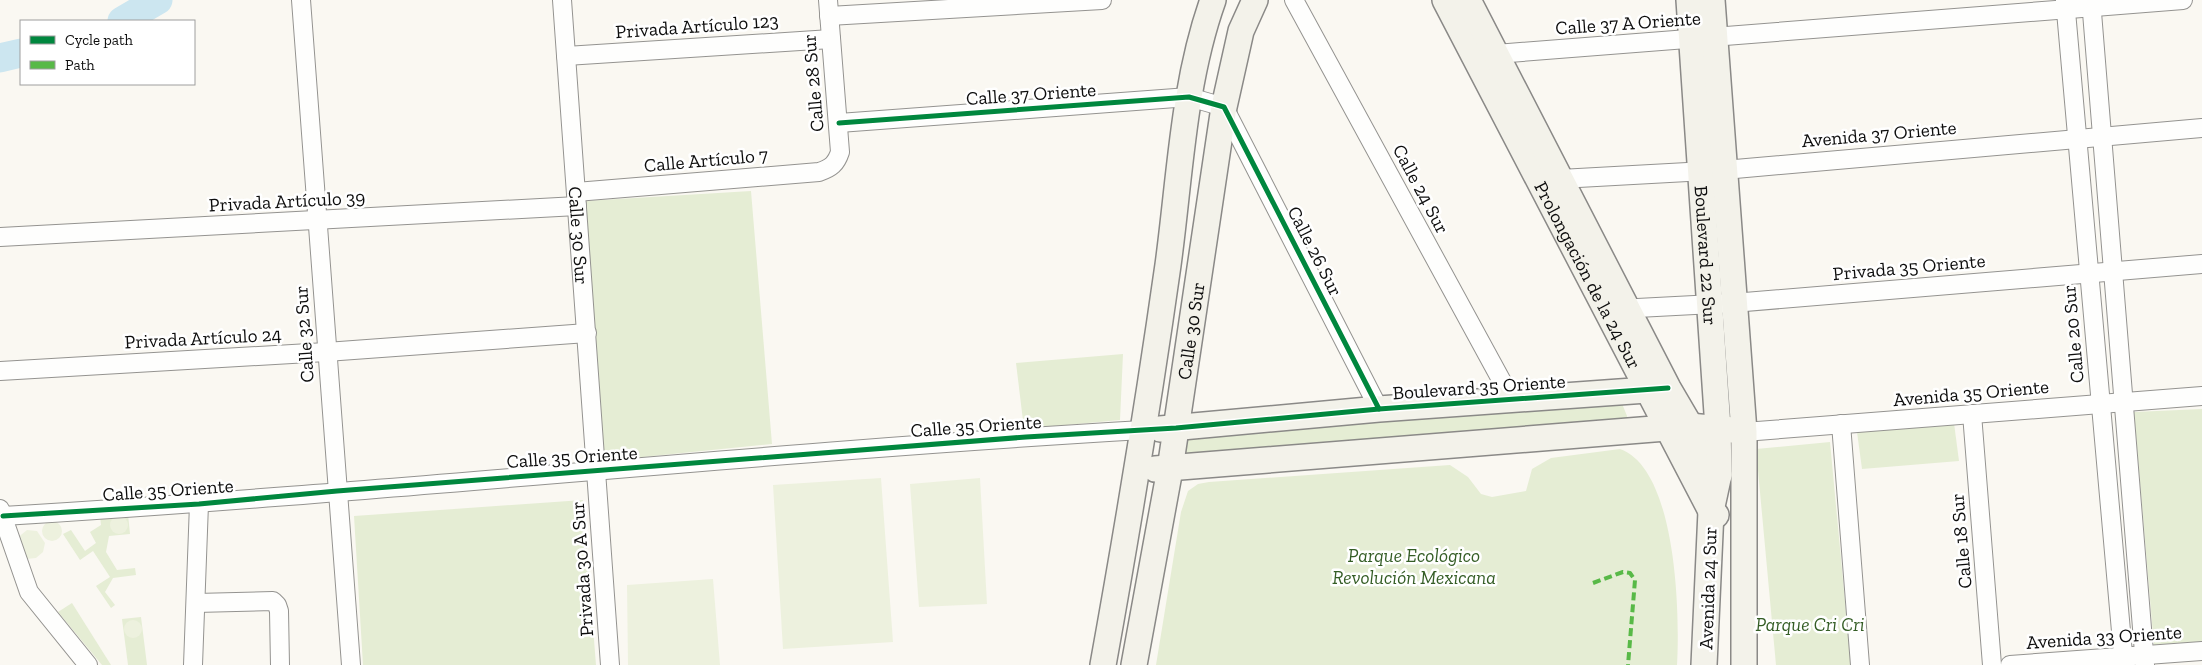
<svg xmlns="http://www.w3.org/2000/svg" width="2202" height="665" font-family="'Zilla Slab',serif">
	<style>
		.green { fill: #e5edd4 }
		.pitch { fill: #edf1de }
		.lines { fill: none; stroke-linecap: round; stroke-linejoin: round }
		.river { stroke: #cce6f0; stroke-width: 29 }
		.street-casing { stroke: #949390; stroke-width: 20 }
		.secondary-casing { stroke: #8a8987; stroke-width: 28 }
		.street { stroke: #fefefd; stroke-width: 18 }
		.secondary { stroke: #f3f2ea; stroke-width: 25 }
		.quiet { stroke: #58b947; stroke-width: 4; stroke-dasharray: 8 4; stroke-linecap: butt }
		.cycleway-casing { stroke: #fff; stroke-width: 8 }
		.cycleway { stroke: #00873e; stroke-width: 5 }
		.labels { text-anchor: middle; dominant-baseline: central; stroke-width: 5; stroke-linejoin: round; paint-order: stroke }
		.street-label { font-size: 19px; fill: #0d0d0d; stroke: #fff }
		.park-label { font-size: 19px; font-style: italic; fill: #345d25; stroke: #fff }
	</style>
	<rect width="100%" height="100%" fill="#faf8f2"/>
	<g class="green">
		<path d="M751,191L772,444L603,461L585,201Z"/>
		<path d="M1123,354L1120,420L1024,429L1016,363Z"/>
		<path d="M1621,401L1631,426L1180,457L1179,439Z"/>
		<path d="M2202,409V642L2154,646L2134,412Z"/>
		<path d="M1954,423L1959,461L1862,469L1857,432Z"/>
		<path d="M1830,442L1851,665H1776L1756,449Z"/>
		<path d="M1620,449C1677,469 1680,615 1677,665H1156L1181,512L1188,491L1198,484L1209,482L1450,465L1468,477L1481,494L1492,497L1526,491L1532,469L1551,458Z"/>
		<path d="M583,500L596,665H363L354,516Z"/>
		<path d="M128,514L130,534L109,536L106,552L117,570L135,568L136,575L113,578L105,592L115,605L111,608L96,586L110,577L93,551L80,560L63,534L71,530L85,551L96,543L90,532L101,525L100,516Z"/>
		<path d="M72,603L111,665H102L58,612Z"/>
		<path d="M141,617L147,665H128L122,619Z"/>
	</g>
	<g class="pitch">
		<path d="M881,478L893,642L783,649L773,485Z"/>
		<path d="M980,478L987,604L919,607L910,484Z"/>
		<circle cx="119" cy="525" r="9"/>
		<circle cx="52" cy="531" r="10"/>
		<path d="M27,530L37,531L45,543L43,552L36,558L26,559L16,539Z"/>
		<path d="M713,579L720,665H628L627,585Z"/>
		<circle cx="133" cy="629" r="9"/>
	</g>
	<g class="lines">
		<g class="river">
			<path d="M122,21L158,0"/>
			<path d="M0,58L21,53"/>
		</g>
		<defs>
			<g id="street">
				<path d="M301,0L351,665"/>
				<path id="s1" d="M562,0L610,665"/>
				<path d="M1294,0L1511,398"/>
				<path d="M2065,0L2124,665"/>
				<path d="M2091,0L2145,665"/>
				<path d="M829,16L1102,0"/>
				<path d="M1496,54L2183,0"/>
				<path d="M566,56L831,39"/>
				<path d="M839,123L1189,97L1224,107L1379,409"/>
				<path d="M1560,179L1724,170L2202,128"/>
				<path d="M576,192L819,172C831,168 836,164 840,152L828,0"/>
				<path d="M0,237L577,206"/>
				<path d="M1618,309L1733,303L2202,264"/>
				<path d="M0,371L326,352L587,333"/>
				<path d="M1972,414L1992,665"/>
				<path d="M1841,424L1860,665"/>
				<path d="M1744,432L2202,396"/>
				<path d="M0,509L29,592L88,665"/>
				<path d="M3,516C384,493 763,452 1143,430"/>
				<path d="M196,603L273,601L277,605L279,611L280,665"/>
				<path d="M193,665L199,504"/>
				<path d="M2010,665L2202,651"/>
			</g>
			<g id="secondary">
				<path id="s2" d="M1445,0L1711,511L1716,515"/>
				<path d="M1468,0L1668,388L1719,475"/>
				<path id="s3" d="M1689,0L1718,428L1719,474L1711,511L1704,665"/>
				<path d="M1712,0L1744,432V665"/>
				<path d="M1160,429L1379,409L1661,389"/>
				<path d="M1155,469L1666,428L1689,426L1733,430"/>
				<path d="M1103,665C1127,532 1149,399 1168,265C1180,177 1183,84 1213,0"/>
				<path id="s4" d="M1134,665L1170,469L1224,107L1241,31L1255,0"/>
			</g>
		</defs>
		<use href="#street" class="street-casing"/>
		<use href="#secondary" class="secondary-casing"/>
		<use href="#street" class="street"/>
		<use href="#secondary" class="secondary"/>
		<path class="quiet" d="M1593,583L1623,572L1630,573L1635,580L1628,665"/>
		<defs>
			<g id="cycleway">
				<path d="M839,123L1189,97L1224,107L1379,409"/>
				<path d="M3,516L199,504L337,491L1026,437L1176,428L1379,409L1668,388"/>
			</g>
		</defs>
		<use href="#cycleway" class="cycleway-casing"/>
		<use href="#cycleway" class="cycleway"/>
	</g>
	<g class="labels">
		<g class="street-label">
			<text transform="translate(1628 23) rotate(-4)">Calle 37 A Oriente</text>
			<text transform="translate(697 26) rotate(-4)">Privada Artículo 123</text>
			<text transform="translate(813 83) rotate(-95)">Calle 28 Sur</text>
			<text transform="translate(1031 94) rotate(-4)">Calle 37 Oriente</text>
			<text transform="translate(1879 134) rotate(-5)">Avenida 37 Oriente</text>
			<text transform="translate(706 160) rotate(-5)">Calle Artículo 7</text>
			<text transform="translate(1421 189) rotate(62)">Calle 24 Sur</text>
			<text transform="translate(287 201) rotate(-3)">Privada Artículo 39</text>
			<text stroke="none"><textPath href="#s1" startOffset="236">Calle 30 Sur</textPath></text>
			<text transform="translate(1315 251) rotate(63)">Calle 26 Sur</text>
			<text stroke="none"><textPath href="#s3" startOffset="256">Boulevard 22 Sur</textPath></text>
			<text transform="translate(1909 267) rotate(-5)">Privada 35 Oriente</text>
			<text stroke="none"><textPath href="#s2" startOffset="310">Prolongación de la 24 Sur</textPath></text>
			<text stroke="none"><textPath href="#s4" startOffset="339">Calle 30 Sur</textPath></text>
			<text transform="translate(304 334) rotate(-94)">Calle 32 Sur</text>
			<text transform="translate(2073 334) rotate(-95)">Calle 20 Sur</text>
			<text transform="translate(203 338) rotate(-3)">Privada Artículo 24</text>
			<text transform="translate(1479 387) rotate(-4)">Boulevard 35 Oriente</text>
			<text transform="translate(1971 393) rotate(-5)">Avenida 35 Oriente</text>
			<text transform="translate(976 426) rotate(-4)">Calle 35 Oriente</text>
			<text transform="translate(572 457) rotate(-4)">Calle 35 Oriente</text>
			<text transform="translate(168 490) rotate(-4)">Calle 35 Oriente</text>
			<text transform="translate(1961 541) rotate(-95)">Calle 18 Sur</text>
			<text transform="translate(582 569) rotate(-94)">Privada 30 A Sur</text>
			<text transform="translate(1708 588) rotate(-88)">Avenida 24 Sur</text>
			<text transform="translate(2104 637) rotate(-4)">Avenida 33 Oriente</text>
		</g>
		<g class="park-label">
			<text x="1414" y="555">Parque Ecológico<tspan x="1414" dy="22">Revolución Mexicana</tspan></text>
			<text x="1810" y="624">Parque Cri Cri</text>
		</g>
	</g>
	<rect x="20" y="20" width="175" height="65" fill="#ffffff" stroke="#9e9e9e"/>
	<rect x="30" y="36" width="25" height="8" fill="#00873e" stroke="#9e9e9e"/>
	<text x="65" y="45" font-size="15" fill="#0d0d0d">Cycle path</text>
	<rect x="30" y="61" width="25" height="8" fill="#58b947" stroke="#9e9e9e"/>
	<text x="65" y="70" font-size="15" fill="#0d0d0d">Path</text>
</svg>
